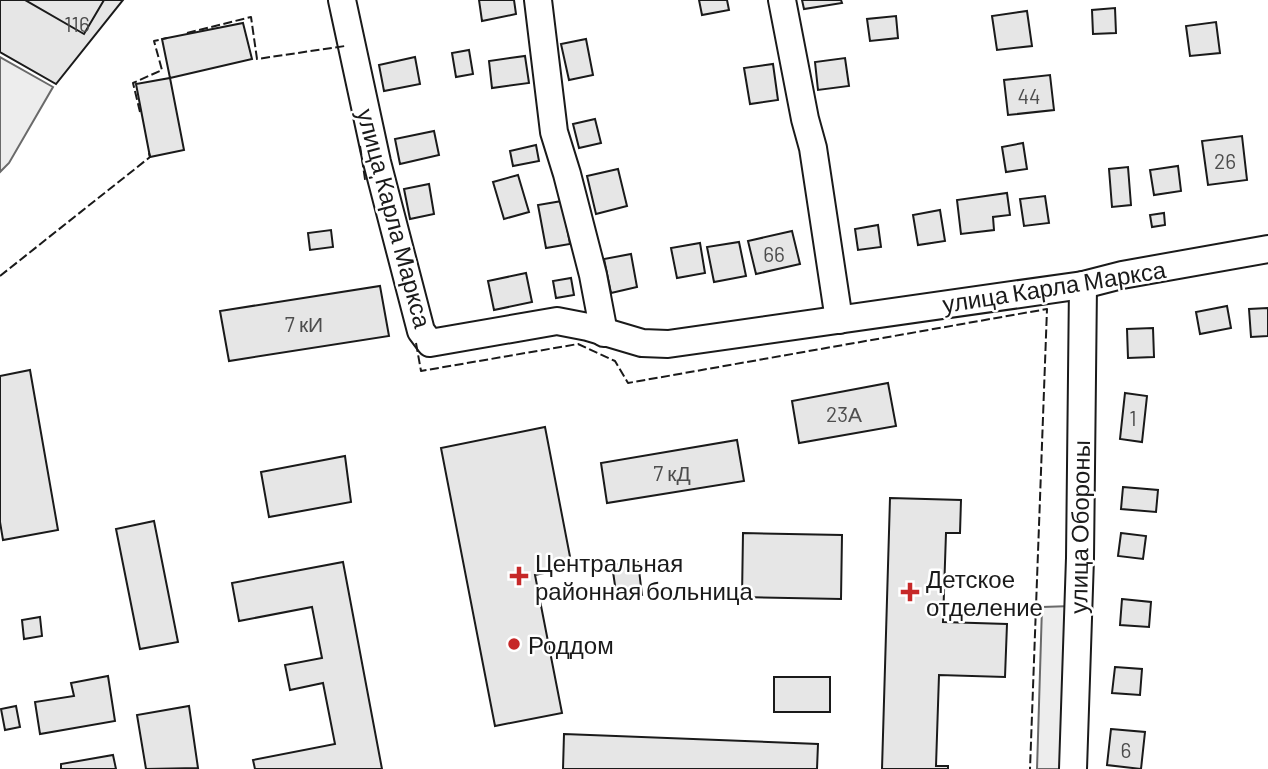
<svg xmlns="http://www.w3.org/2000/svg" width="1268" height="769" font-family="Barlow,sans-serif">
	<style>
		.built { fill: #ededed; stroke: #6a6a6a; stroke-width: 2 }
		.building { fill: #e6e6e6; stroke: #1a1a1a; stroke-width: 2 }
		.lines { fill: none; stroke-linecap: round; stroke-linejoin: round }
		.minor-casing { stroke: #1a1a1a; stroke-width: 30 }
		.minor { stroke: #fff; stroke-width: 26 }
		.fence { stroke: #1a1a1a; stroke-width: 2; stroke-dasharray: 9 3.5; stroke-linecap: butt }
		.poi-dot { fill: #c62828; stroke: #fff; stroke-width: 2.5 }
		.labels { text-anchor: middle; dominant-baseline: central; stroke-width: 5; stroke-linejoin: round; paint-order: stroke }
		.number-label { font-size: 21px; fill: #4d4d4d }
		.street-label { font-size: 24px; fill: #1a1a1a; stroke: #fff }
		.poi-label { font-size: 24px; fill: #1a1a1a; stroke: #fff; text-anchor: start }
	</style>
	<rect width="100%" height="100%" fill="#fff"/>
	<g class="built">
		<path d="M0,57L53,87L9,163L0,172Z"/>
		<path d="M1072,606L1068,769H1037L1042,607Z"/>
	</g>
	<g class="building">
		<path d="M0,0H123L56,84L0,52Z"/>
		<path d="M25,0H104L84,34Z"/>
		<path d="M479,0H514L516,14L482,21Z"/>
		<path d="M699,0H727L729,10L702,15Z"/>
		<path d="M802,0H841L842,3L804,9Z"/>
		<path d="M1115,8L1116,33L1093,34L1092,10Z"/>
		<path d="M1027,11L1032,46L997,50L992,16Z"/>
		<path d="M896,16L898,38L870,41L867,19Z"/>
		<path d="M1216,22L1220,53L1190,56L1186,26Z"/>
		<path d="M243,23L252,59L170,78L162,39Z"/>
		<path d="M586,39L593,75L569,80L561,44Z"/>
		<path d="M469,50L473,74L456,77L452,53Z"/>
		<path d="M525,56L529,83L492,88L489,61Z"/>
		<path d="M415,57L420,84L384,91L379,65Z"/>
		<path d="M845,58L849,86L818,90L815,62Z"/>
		<path d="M773,64L778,100L750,104L744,68Z"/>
		<path d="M1050,75L1054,110L1008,115L1004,80Z"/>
		<path d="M170,78L184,150L150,157L136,84Z"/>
		<path d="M595,119L601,143L579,148L573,124Z"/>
		<path d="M434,131L439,155L400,164L395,139Z"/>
		<path d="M1242,136L1247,180L1208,185L1202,141Z"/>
		<path d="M1023,143L1027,169L1006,172L1002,147Z"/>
		<path d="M536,145L539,161L513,166L510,151Z"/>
		<path d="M1178,166L1181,191L1154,195L1150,170Z"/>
		<path d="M1128,167L1131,205L1112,207L1109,169Z"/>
		<path d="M618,169L627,206L596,214L587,176Z"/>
		<path d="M518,175L529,212L504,219L493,182Z"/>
		<path d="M429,184L434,214L410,219L404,189Z"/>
		<path d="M1007,193L1010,215L993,217L994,230L961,234L957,200Z"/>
		<path d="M1045,196L1049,223L1024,226L1020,199Z"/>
		<path d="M562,201L570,244L546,248L538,205Z"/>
		<path d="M940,210L945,241L918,245L913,215Z"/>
		<path d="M1164,213L1165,225L1152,227L1150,215Z"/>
		<path d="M878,225L881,247L858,250L855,229Z"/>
		<path d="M331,230L333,247L310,250L308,233Z"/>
		<path d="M792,231L800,264L756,274L748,241Z"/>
		<path d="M739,242L746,276L714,282L707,247Z"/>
		<path d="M700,243L705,273L677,278L671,248Z"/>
		<path d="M631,254L637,287L611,293L604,259Z"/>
		<path d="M526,273L532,302L494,310L488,281Z"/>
		<path d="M571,278L574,295L556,298L553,281Z"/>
		<path d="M380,286L389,336L229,361L220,311Z"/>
		<path d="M1227,306L1231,328L1200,334L1196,312Z"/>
		<path d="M1268,308V336L1251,337L1249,309Z"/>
		<path d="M1153,328L1154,357L1128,358L1127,329Z"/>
		<path d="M30,370L58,530L3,540L0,522V376Z"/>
		<path d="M888,383L896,426L799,443L792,401Z"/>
		<path d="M1125,393L1147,396L1142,442L1120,439Z"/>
		<path d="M545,427L572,567L535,575L562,713L495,726L441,448Z"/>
		<path d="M737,440L744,481L607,503L601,463Z"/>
		<path d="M345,456L351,502L269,517L261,472Z"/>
		<path d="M1123,487L1158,490L1156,512L1121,509Z"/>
		<path d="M890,498L961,500L960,533H946L943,622L1007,624L1005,677L939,675L936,766H948V769H882Z"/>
		<path d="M154,521L178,642L140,649L116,529Z"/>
		<path d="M743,533L842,535L841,599L742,597Z"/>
		<path d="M1121,533L1146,536L1143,559L1118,556Z"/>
		<path d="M343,562L382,769H255L253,760L335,744L323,683L290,690L285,665L322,658L312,607L239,621L232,583Z"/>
		<path d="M638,562L642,595L617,599L612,565Z"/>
		<path d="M1122,599L1151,602L1149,627L1120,625Z"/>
		<path d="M40,617L42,636L24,639L22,620Z"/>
		<path d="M1115,667L1142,669L1140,695L1112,693Z"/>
		<path d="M108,676L115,721L40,734L35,702L74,696L71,683Z"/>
		<rect x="774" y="677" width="56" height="35"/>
		<path d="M16,706L20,727L5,730L1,709Z"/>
		<path d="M189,706L198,768L146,769L137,715Z"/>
		<path d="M1111,729L1145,732L1141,769L1107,765Z"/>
		<path d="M564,734L818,744L817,769H563Z"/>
		<path d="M113,755L116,769H61V764Z"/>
	</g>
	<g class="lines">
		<defs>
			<g id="minor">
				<path d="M342,0L377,162L421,331L430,343L557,321L588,327L642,343L668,344L1083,285L1122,275L1268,249"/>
				<path d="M538,0L554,132L567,174L593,275L604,333"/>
				<path d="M782,0L805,119L813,148L839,320"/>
				<path d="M1073,769L1080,558L1083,285"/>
			</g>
		</defs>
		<use href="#minor" class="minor-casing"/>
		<use href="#minor" class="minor"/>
		<g class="fence">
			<path d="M187,33L251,17L257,59L345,46"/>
			<path d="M140,112L133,83L162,70L154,41L167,38"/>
			<path d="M360,146L365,179L373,177"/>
			<path d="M0,276L150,157L149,153"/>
			<path d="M416,343L421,371L578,344L615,361L628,383L1047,309L1030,769"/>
		</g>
	</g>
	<g class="poi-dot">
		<path d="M515.5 565.5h7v7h7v7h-7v7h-7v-7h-7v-7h7z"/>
		<path d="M906.5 581.5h7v7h7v7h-7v7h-7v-7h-7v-7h7z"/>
		<circle cx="514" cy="644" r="7"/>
	</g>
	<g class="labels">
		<g class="number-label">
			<text x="77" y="23">116</text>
			<text x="1029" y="95">44</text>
			<text x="1225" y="160">26</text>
			<text x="774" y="253">66</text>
			<text x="304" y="323">7 кИ</text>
			<text x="844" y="413">23А</text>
			<text x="1133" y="417">1</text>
			<text x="672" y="472">7 кД</text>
			<text x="1126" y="749">6</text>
		</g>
		<g class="street-label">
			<text transform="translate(395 218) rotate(75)">улица Карла Маркса</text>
			<text transform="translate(1054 286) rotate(-9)">улица Карла Маркса</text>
			<text transform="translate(1079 527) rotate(-89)">улица Обороны</text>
		</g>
		<g class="poi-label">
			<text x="535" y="562">Центральная<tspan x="535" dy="28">районная больница</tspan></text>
			<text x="926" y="578">Детское<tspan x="926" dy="28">отделение</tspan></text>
			<text x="528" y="644">Роддом</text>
		</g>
	</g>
</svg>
